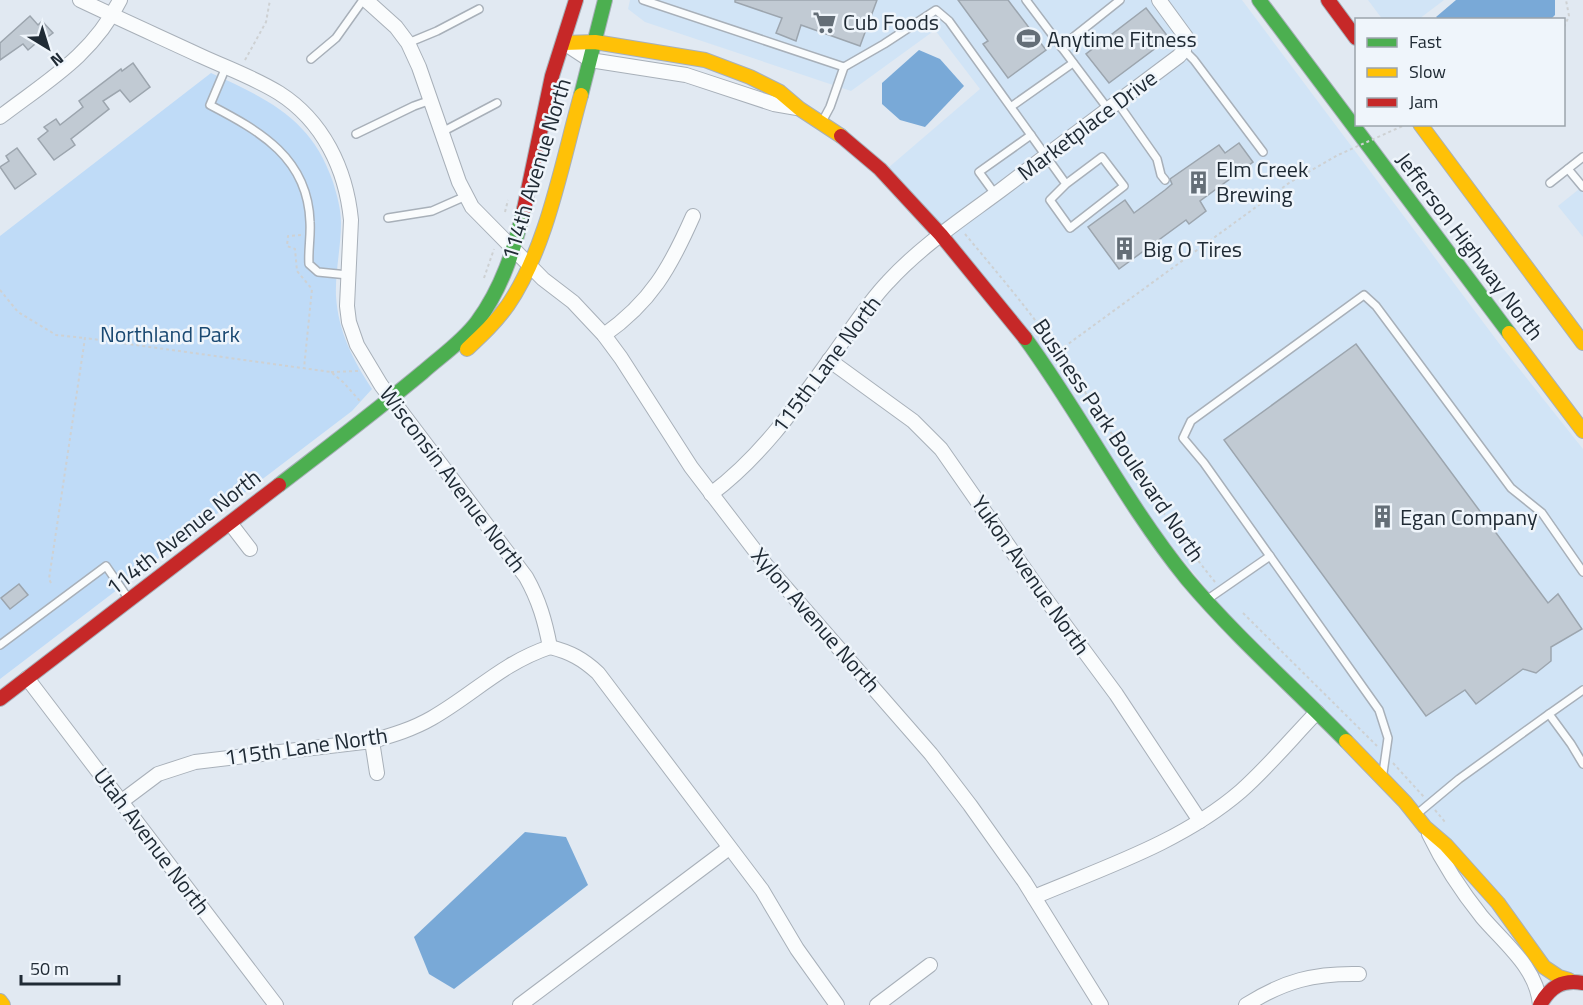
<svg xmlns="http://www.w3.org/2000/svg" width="1583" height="1005" font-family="'Titillium Web',sans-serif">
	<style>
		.built { fill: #d1e4f6 }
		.green { fill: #bfdbf7 }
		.water { fill: #79a9d7 }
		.building { fill: #c1cad3; stroke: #9ca5ae; stroke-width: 1.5 }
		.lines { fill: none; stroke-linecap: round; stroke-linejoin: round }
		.lane-casing { stroke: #a8b0b9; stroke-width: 10 }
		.street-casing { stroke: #a8b0b9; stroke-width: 16 }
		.fast-casing { stroke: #a8b0b9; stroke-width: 16 }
		.slow-casing { stroke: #a8b0b9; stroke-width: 16 }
		.jam-casing { stroke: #a8b0b9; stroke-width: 16 }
		.path { stroke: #ced1d3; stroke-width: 2; stroke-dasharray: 3 3; stroke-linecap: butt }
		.lane { stroke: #fafcfd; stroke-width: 7 }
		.street { stroke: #fafcfd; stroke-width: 14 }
		.fast { stroke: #4caf50; stroke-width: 14 }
		.slow { stroke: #ffc107; stroke-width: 14 }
		.jam { stroke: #c62828; stroke-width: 14 }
		.path-bridge { stroke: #ced1d3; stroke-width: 2; stroke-dasharray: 3 3; stroke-linecap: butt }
		.labels { text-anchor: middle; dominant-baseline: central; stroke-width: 5; stroke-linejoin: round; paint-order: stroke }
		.poi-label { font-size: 22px; fill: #202b35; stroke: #eff5fb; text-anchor: start }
		.street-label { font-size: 22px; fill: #202b35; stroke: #eff5fb }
		.park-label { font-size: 22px; fill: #1a4972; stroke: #eff5fb }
	</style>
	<rect width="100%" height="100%" fill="#e1e9f2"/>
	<g class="built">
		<path d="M630,0H1242L1498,342L1583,449V976L1550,966L1226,613L1167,540L888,168L980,89L935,30L851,91L645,22L628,9Z"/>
		<path d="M1368,0H1444L1419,19L1383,20Z"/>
		<path d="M1583,186V237L1558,206Z"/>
	</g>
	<path class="green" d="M211,73C268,99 312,119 333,182C337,195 341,209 341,223C341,247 335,272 336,296C338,331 353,360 372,389L352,411L0,679V236Z"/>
	<g class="water">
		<path d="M1456,0H1555V15L1550,20L1438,19L1436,17Z"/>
		<path d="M919,50L940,59L964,86L925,127L900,120L882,104V83Z"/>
		<path d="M525,832L566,837L588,885L454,989L429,974L414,937Z"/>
	</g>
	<g class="building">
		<path d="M735,0H877L860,46L801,25L796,41L776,33L782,18L735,2Z"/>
		<path d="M958,0H1008L1046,50L1008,78L983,44L988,41Z"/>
		<path d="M1146,8L1169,38L1109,83L1086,54Z"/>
		<path d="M30,16L38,25L42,21L53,33L42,41L41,39L28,50L23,44L0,60V43Z"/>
		<path d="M133,63L150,87L130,102L120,90L103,101L109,109L71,139L75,145L54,160L38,139L48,131L44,127L56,119L60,125L83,107L79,101L121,69L122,71Z"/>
		<path d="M1239,143L1253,162L1200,201L1206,211L1189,224L1186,220L1119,269L1088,227L1125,200L1134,213L1165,190L1172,184L1170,179L1219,145L1225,153Z"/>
		<path d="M17,148L36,174L15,189L0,167L9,161L6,156Z"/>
		<path d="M1356,344L1548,603L1558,594L1582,629L1551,647V661L1536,673L1523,669L1476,704L1465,690L1426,716L1224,440Z"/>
		<path d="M19,584L28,595L10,609L1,598Z"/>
	</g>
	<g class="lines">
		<defs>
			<g id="lane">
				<path d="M643,0L844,67"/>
				<path d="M1026,0L1108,109"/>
				<path d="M408,43L437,31L479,9"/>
				<path d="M1061,47L1120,0"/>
				<path d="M1184,50L1194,60L1263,152"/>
				<path d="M311,59L336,38L363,0"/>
				<path d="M226,67L210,105C260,131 308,158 310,222C311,236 308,250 309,264L318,272L348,275"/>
				<path d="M1117,102L1157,159L1161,175L1165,180"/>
				<path d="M1012,106L1073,63"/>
				<path d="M823,120L830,107L844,67L884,44L936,10L949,21L1066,184L1050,200L1070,228L1124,186L1102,157L1066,184"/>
				<path d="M442,132L497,103"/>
				<path d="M356,134L414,106L431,100"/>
				<path d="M1568,169L1583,187"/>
				<path d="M1550,183L1583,157"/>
				<path d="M995,194L979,172L1031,135"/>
				<path d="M388,218L432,211L466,196"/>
				<path d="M1208,599L1270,556"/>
				<path d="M0,645L106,566L128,598"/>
				<path d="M1583,690L1549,714L1571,744L1583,764"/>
				<path d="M1383,773L1388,738L1379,710L1204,463L1183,438L1191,421L1364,295L1376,306L1405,345L1511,488L1542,513L1583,572"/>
				<path d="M1417,814L1459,779L1549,714"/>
			</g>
			<g id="street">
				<path d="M80,0C120,19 160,37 201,56C227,68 255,78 279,93C323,121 346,169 351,220L347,306L349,322L357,345L381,385L526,577C539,600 545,621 550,647"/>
				<path d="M366,0L396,27L408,43L419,67L459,182L472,207L543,279L573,302L604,335L621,358L691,467L766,565L931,754L970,805L1024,881L1101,1005"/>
				<path d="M564,43L590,60L686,75L774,104L797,108"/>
				<path d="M0,117C47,81 93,55 120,0"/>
				<path d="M604,335C651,302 670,268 693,216"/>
				<path d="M829,360L913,421L941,449L1042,594L1116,694L1200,821"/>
				<path d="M711,494C759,458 793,411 828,362C848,335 865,306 888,282C921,246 962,219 1001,190C1060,145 1120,100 1179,56L1184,50L1186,37L1159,0"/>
				<path d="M230,523L250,549"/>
				<path d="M550,647C570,652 583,659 598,673L762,890L797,949L837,1005"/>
				<path d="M27,678L276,1005"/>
				<path d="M372,741L377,773"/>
				<path d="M122,801L158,774L195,762L372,741C393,735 413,729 432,718C474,694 502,663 550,647"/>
				<path d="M1429,834C1443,863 1462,892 1482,917C1505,944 1537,968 1540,1005"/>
				<path d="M1034,897C1105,867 1182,842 1241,791C1268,767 1292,738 1317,712"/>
				<path d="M520,1005L729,848"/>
				<path d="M877,1005L930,965"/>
				<path d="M1246,1005C1284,981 1314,973 1359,974"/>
			</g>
			<g id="fast">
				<path d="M1259,0L1509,333"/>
				<path d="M581,95L605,0"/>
				<path d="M1025,338C1082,416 1126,504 1187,579C1236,637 1293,687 1346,741"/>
				<path d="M279,485C327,448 376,411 423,372C441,356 462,342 477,322C502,288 514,250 524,209"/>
			</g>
			<g id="slow">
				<path d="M564,43L595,42L705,60L750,77L780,92L800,109L841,136"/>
				<path d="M1420,124L1583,343"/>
				<path d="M1509,333L1583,431"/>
				<path d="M467,349C482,335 496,322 508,305C547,248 562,162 581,95"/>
				<path d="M1346,741L1405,802L1425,827L1446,845L1498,903L1544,967L1559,977L1569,980"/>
				<path d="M0,1001L3,1005"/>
			</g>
			<g id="jam">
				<path d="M1328,0L1356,38"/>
				<path d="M841,136L880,169L941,235L1025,338"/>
				<path d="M524,209L552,76L576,0"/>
				<path d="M0,699L279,485"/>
				<path d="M1540,1005C1550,987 1562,979 1583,983"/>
			</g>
		</defs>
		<use href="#lane" class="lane-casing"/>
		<use href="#street" class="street-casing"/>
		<use href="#fast" class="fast-casing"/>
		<use href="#slow" class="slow-casing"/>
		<use href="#jam" class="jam-casing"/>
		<g class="path">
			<path d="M1564,27L1569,16L1566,0"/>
			<path d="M245,60L266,22L270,0"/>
			<path d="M505,212L508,200"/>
			<path d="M965,234C1000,276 1035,317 1066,363C1115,437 1159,513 1215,582"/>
			<path d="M301,235L288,236L287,246L295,249L297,271L312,289L304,368"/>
			<path d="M484,278L494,249"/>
			<path d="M0,290L18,312L56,335L85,338"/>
			<path d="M1058,352L1064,347"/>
			<path d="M331,372L358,371"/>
			<path d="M51,583L49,579L85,338L331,372L343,382L360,401"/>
			<path d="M1243,613L1377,746"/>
			<path d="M1393,763L1424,797"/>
			<path d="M1435,810L1445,822"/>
		</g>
		<use href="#lane" class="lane"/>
		<use href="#street" class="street"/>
		<use href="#fast" class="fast"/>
		<use href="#slow" class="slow"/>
		<use href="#jam" class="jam"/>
		<path class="path-bridge" d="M1064,347L1289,183L1338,155L1407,124"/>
	</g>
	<defs>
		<symbol id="supermarket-bare" viewBox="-9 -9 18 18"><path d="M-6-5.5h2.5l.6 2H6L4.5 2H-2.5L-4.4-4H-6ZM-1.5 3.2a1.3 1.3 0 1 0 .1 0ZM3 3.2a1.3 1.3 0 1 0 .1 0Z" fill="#646e77" stroke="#eff5fb" stroke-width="2.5" paint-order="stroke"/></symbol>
		<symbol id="stadium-bare" viewBox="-9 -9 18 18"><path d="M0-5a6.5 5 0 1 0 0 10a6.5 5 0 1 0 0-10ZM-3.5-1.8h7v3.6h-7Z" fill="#646e77" stroke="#eff5fb" stroke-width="2.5" paint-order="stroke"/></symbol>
		<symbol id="building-bare" viewBox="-9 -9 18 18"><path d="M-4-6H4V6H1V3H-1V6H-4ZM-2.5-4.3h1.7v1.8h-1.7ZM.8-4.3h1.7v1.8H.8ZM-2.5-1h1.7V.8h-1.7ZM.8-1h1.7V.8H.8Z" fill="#646e77" stroke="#eff5fb" stroke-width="2.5" paint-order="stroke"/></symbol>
	</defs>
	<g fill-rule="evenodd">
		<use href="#supermarket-bare" x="808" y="6" width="33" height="33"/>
		<use href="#stadium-bare" x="1012" y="22" width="33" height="33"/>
		<use href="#building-bare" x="1182" y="166" width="33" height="33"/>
		<use href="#building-bare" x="1108" y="232" width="33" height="33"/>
		<use href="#building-bare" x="1366" y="500" width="33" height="33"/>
	</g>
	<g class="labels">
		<g class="poi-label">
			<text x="843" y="22">Cub Foods</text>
			<text x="1047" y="39">Anytime Fitness</text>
			<text x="1216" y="169">Elm Creek<tspan x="1216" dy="25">Brewing</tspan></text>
			<text x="1143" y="249">Big O Tires</text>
			<text x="1400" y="517">Egan Company</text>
		</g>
		<g class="street-label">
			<text transform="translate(1087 125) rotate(-37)">Marketplace Drive</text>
			<text transform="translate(536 169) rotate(-73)">114th Avenue North</text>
			<text transform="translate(1470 246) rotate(53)">Jefferson Highway North</text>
			<text transform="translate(826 364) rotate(-53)">115th Lane North</text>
			<text transform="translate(1119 440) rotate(56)">Business Park Boulevard North</text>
			<text transform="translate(453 479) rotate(53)">Wisconsin Avenue North</text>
			<text transform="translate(183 532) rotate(-38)">114th Avenue North</text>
			<text transform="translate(1031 575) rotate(55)">Yukon Avenue North</text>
			<text transform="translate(816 620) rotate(49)">Xylon Avenue North</text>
			<text transform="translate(306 746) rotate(-8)">115th Lane North</text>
			<text transform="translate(152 841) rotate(53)">Utah Avenue North</text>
		</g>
		<g class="park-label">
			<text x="170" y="334">Northland Park</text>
		</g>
	</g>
	<rect x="1355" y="18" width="210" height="108" fill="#eff5fb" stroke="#9ca4ac" stroke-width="1.5"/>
	<rect x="1367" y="38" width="30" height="9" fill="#4caf50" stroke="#9ca4ac" stroke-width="1.5"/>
	<text x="1409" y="48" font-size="18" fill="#202b35">Fast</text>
	<rect x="1367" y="68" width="30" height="9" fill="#ffc107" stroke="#9ca4ac" stroke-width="1.5"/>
	<text x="1409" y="78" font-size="18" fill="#202b35">Slow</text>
	<rect x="1367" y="98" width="30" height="9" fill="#c62828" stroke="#9ca4ac" stroke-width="1.5"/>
	<text x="1409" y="108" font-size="18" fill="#202b35">Jam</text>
	<g transform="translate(48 48) rotate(142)" stroke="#eff5fb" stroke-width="4.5" paint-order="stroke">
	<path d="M0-4.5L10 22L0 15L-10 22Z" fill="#202b35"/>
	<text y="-9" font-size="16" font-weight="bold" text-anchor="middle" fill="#202b35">N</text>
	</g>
	<path d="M21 975v9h98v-9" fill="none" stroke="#202b35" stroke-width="3"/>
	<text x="30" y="975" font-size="18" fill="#202b35" stroke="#eff5fb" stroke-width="4.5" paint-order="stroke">50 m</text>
</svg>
